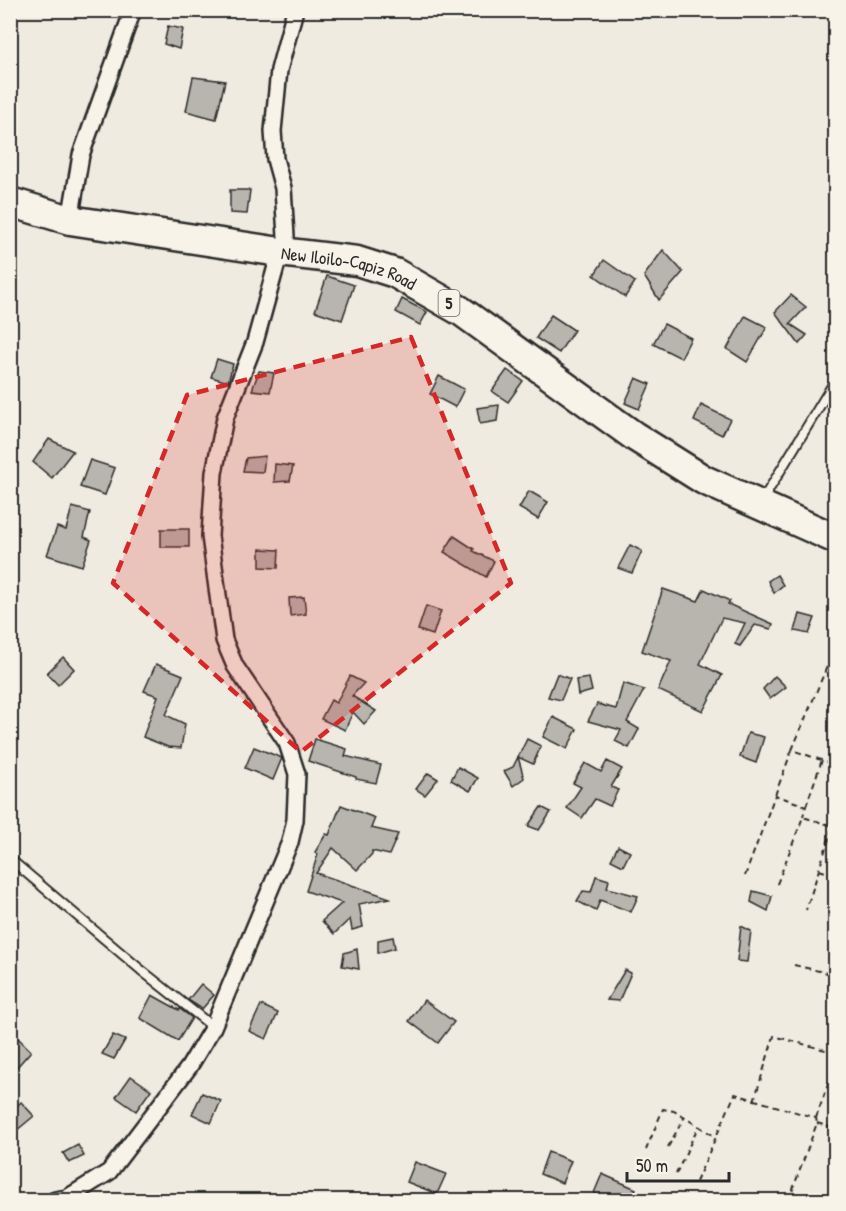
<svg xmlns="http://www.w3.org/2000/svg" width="846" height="1211" font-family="'Patrick Hand',sans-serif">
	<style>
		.building { fill: #b8b5ae; stroke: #2b2b2b; stroke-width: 1.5 }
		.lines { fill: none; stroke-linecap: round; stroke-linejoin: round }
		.lane-casing { stroke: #2b2b2b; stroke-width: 12 }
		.street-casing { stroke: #2b2b2b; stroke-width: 20 }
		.highway-casing { stroke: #2b2b2b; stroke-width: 33 }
		.path { stroke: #2b2b2b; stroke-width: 2; stroke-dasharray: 6 4.5; stroke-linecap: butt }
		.lane { stroke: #f7f3e8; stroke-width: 8 }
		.street { stroke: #f7f3e8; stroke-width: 15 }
		.highway { stroke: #f7f3e8; stroke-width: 28 }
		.marked { fill: #d62828; fill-opacity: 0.2; stroke: #d62828; stroke-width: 4.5; stroke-dasharray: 12 8; stroke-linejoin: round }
		.labels { text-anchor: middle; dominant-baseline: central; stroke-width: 6; stroke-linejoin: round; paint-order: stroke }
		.shield { fill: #f7f3e8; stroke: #686764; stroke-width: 1.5 }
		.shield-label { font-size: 16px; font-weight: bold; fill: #2b2b2b }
		.street-label { font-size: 18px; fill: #2b2b2b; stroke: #f7f3e8 }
	</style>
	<rect width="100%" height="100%" fill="#efebe0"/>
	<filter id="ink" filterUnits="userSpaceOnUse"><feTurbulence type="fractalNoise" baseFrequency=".0167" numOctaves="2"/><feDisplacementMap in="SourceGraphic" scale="12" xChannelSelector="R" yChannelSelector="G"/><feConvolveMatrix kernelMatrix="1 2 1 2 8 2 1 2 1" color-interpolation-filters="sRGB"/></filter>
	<g filter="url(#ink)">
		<g class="building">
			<path d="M168,26L183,29L179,49L164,44Z"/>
			<path d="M193,77L225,81L216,119L186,111Z"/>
			<path d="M230,190H250L247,214L230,213Z"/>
			<path d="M663,250L683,272L659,300L644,276Z"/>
			<path d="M604,260L635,282L625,297L594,275Z"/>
			<path d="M327,276L354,285L342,320L315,311Z"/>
			<path d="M791,295L806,307L790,324L807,335L799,344L775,312Z"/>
			<path d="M402,299L427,312L420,325L396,312Z"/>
			<path d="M551,315L574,330L559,353L536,338Z"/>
			<path d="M745,316L767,327L747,362L727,349Z"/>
			<path d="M664,324L691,338L681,358L653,344Z"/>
			<path d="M217,359L233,364L228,382L211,377Z"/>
			<path d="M507,370L523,381L508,402L492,391Z"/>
			<path d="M259,371L274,373L270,392L252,390Z"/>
			<path d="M439,376L464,389L455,407L430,394Z"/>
			<path d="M636,378L650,384L639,409L625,403Z"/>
			<path d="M499,405L497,421L480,424L477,408Z"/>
			<path d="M701,405L730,419L722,435L694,421Z"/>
			<path d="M49,439L73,451L52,478L33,462Z"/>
			<path d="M265,456L263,472L243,471L246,458Z"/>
			<path d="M90,460L115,468L105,495L80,487Z"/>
			<path d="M275,464L293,466L290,481L274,482Z"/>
			<path d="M529,491L548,502L538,519L519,508Z"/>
			<path d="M72,507L90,512L84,537L91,540L82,566L47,555L57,527L66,530Z"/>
			<rect x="161" y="529" width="28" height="18"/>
			<path d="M454,536L474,549L473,551L494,561L486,577L444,552Z"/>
			<path d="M630,545L642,551L632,573L618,568Z"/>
			<path d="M260,549L279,550L278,568L260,567Z"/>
			<path d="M777,575L783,585L774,593L768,581Z"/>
			<path d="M663,589L698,601L704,589L730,601L728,604L773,624L771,629L755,625L740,646L735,644L745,623L722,618L700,664L722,675L703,711L658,690L671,661L642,651Z"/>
			<path d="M304,597L306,614L290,616L289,598Z"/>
			<path d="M426,606L441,611L433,635L418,630Z"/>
			<path d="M800,614L815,618L809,634L795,631Z"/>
			<path d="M63,657L74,669L58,685L47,673Z"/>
			<path d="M156,664L183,675L166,715L185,724L181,748L168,747L143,737L158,696L144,691Z"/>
			<path d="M557,674L570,679L561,700L548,697Z"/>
			<path d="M350,676L364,683L352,696L376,711L364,724L353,712L345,730L321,719L331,700L336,703Z"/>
			<path d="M775,676L786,687L770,699L763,689Z"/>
			<path d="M589,678L592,691L578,695L576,680Z"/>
			<path d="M623,683L644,690L627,722L639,729L629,748L615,741L621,730L588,721L597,704L616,709Z"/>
			<path d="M553,717L577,729L567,749L543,737Z"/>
			<path d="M748,733L764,737L756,763L740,757Z"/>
			<path d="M315,739L347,749L345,756L381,765L376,783L356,779V777L308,761Z"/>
			<path d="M527,739L541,746L533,764L518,757L524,778L513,786L504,771L513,767Z"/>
			<path d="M254,747L282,758L273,780L245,768Z"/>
			<path d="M607,761L622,769L611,787L618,790L610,806L595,799L582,818L567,808L581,787L573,783L585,763L601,772Z"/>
			<path d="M458,767L478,778L470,791L451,780Z"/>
			<path d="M428,773L438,779L425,795L416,789Z"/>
			<path d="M341,805L375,818L371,828L398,834L389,855L372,851V854L357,870L333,848L316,873L390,898L359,904L363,927L352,930L350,919L334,934L322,921L342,903L306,891L318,854L315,852L326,834L329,835Z"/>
			<path d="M541,807L551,812L539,830L528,826Z"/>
			<path d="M618,846L630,852L623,866L611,860Z"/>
			<path d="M596,876L609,880L607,888L638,896L631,912L600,900L596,911L577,901L583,891L591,892Z"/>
			<path d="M753,891L772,896L768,911L751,902Z"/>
			<path d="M741,926L751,931L747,962L737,961Z"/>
			<path d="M393,937L395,948L378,953V940Z"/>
			<path d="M357,949L359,969L342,966L344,953Z"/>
			<path d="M625,970L631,973L619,1001L607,1000Z"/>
			<path d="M201,984L214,995L202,1009L188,1000Z"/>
			<path d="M152,995L179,1010L180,1009L192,1018L178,1041L140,1018Z"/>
			<path d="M424,1000L454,1022L438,1043L409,1021Z"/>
			<path d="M261,1005L278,1013L266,1039L249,1031Z"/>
			<path d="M113,1035L125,1040L114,1059L102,1054Z"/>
			<path d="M17,1037L31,1051L17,1067L10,1062V1044Z"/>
			<path d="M131,1076L151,1090L136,1111L116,1097Z"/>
			<path d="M202,1093L221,1101L211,1123L192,1114Z"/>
			<path d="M21,1102L34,1116L16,1131L10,1124V1112Z"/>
			<path d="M78,1145L84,1156L69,1163L63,1153Z"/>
			<path d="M548,1152L571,1161L562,1183L540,1174Z"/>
			<path d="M415,1162L446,1174L437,1194L407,1182Z"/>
			<path d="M602,1174L636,1189L631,1200H611L594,1193Z"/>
		</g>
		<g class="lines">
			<defs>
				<g id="lane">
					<path d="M762,501L836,379"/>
					<path d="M10,859L141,970L213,1027"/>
				</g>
				<g id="street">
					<path d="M70,220L81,155L133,10"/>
					<path d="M287,253L283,188L275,159L273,131L279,70L295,10"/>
					<path d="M55,1200L67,1198L109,1172L189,1067L213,1027L290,842L295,820L297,774L287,743L235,666L224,640L210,536L214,473L225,418L255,342L280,252"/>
				</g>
				<g id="highway">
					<path id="s1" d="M10,202L70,220L280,252L357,261L395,273L461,311L634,436L704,480L836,539"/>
				</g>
			</defs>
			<use href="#lane" class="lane-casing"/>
			<use href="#street" class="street-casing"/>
			<use href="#highway" class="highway-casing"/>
			<g class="path">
				<path d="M792,750L836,645"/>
				<path d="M775,795L792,750L836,765"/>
				<path d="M806,806L822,760"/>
				<path d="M833,825L836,816"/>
				<path d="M819,870L836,875"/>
				<path d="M745,876L775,795L806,806L803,816"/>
				<path d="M777,884L803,817L833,826L806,910"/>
				<path d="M836,895L828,913L836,915"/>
				<path d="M794,965L836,975"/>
				<path d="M754,1101L774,1036L836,1053"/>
				<path d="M816,1118L836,1062"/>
				<path d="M817,1123L836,1129"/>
				<path d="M668,1147L684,1118"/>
				<path d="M646,1150L663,1109L674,1111L716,1137"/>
				<path d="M676,1174L698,1127"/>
				<path d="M696,1182L735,1094L816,1118L817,1123L789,1200"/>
			</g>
			<use href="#lane" class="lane"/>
			<use href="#street" class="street"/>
			<use href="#highway" class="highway"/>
		</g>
	</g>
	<path class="marked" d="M411,337L511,583L301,752L113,583L187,395Z"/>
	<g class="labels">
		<rect class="shield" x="438.5" y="290" width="21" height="26" rx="4.5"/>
		<g class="shield-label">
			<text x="449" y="303">5</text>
		</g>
		<g class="street-label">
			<text stroke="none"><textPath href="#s1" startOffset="346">New Iloilo-Capiz Road</textPath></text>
		</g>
	</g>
	<rect width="846" height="1211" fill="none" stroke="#f7f3e8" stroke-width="36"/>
	<rect x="18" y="18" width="810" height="1175" fill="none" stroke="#2b2b2b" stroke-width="2" filter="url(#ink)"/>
	<path d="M627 1172v9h102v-9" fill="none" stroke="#2b2b2b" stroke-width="3"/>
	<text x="636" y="1172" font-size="18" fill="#2b2b2b" stroke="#f7f3e8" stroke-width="4.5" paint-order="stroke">50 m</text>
</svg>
